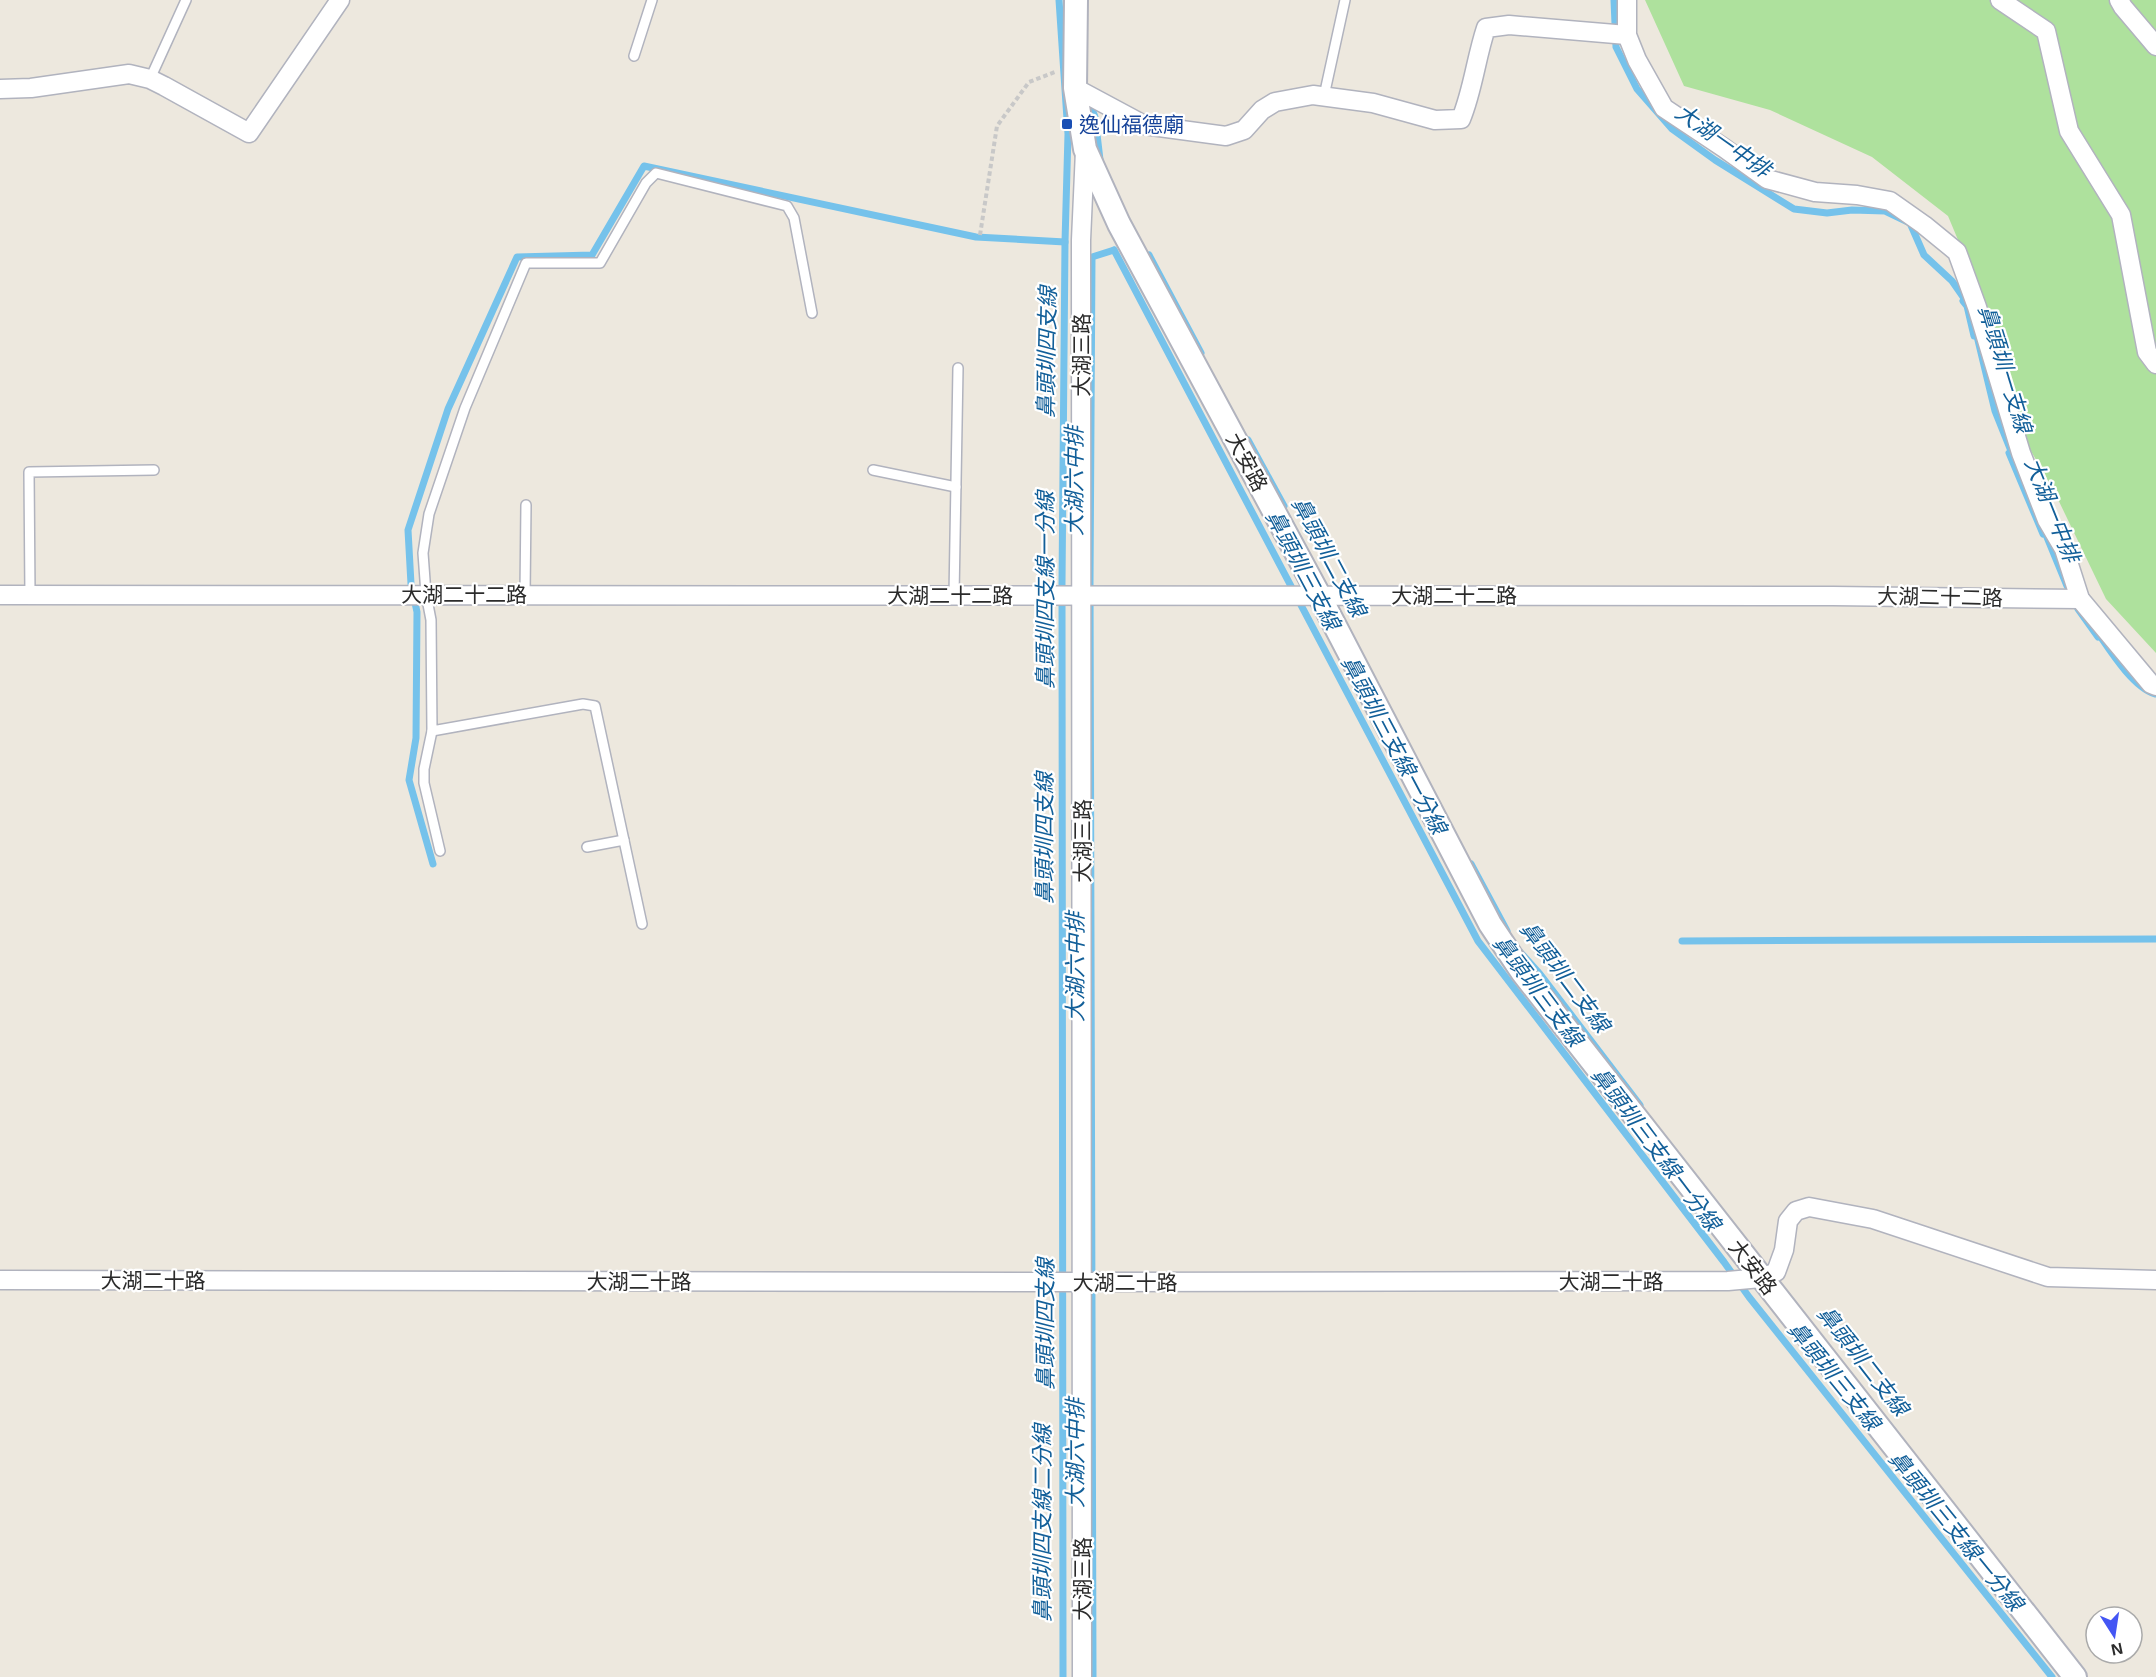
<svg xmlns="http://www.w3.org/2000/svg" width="2156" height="1677" font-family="Arial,'Noto Sans TC',sans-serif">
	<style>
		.green { fill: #aee19d }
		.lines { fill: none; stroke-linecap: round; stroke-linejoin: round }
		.stream { stroke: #75c2eb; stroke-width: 7 }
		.service-casing { stroke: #b1b3be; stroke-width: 12 }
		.minor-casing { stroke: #b1b3be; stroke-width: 21 }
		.tertiary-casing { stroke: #b1b3be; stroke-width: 26 }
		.path { stroke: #c8c8c8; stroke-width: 4; stroke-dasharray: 4.5 3; stroke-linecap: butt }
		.service { stroke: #fff; stroke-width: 9 }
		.minor { stroke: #fff; stroke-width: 18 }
		.tertiary { stroke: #fff; stroke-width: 22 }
		.transit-dot { fill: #1a4fb4; stroke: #fff; stroke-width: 2 }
		.labels { text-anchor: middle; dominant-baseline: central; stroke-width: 4.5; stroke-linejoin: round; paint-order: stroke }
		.transit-label { font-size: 21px; fill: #164399; stroke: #fff; text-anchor: start }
		.street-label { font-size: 21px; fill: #2b2b2b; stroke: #fff }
		.water-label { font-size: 22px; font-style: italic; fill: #125f99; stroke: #fff }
	</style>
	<rect width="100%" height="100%" fill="#ede8de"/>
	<path class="green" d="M1645,0H2156V653L2106,599L2053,489L2024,439L1992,321L1948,216L1872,157L1770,110L1684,86Z"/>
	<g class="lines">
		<g class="stream">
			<path d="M1059,0L1068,134L1065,242L1062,584L1063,1677"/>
			<path d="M1614,0L1616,47L1637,89L1672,129L1715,160L1794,209L1827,213L1852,210L1885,211L1910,223L1924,255L1952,281L1968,304"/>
			<path d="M1089,101L1095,117L1100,160"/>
			<path d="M1114,250L1478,941L1724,1262L1749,1297L2052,1677"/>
			<path d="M1149,255L1201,353"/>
			<path d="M1963,301L1967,306L1974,336"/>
			<path d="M1976,332L1995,411L2013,456"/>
			<path d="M1248,440L1284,506"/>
			<path d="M2009,453L2043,534"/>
			<path d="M2044,530L2067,586"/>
			<path d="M2078,609L2098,637"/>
			<path d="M2098,633C2111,652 2133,687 2155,694"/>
			<path d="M433,864L409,780L416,738L417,612L411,584L408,530L448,409L517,257L592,255L644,166L976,237L1065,242"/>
			<path d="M1471,864L1507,931"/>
			<path d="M1682,941L2156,939"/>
			<path d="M1521,953L1540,974L1640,1105"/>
			<path d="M1093,1677L1090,582L1092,257L1114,250"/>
		</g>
		<defs>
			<g id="service">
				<path d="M634,56L652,0"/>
				<path d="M150,79L186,0"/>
				<path d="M1324,96L1345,0"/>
				<path d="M873,470L956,487"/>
				<path d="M525,594L526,505"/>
				<path d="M30,595L29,472L154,470"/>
				<path d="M954,596L958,368"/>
				<path d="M432,731L424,769V783L440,851"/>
				<path d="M587,847L624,840"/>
				<path d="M642,924L595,706L583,704L432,731L431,620L426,594L423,553L429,514L465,408L526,263H600L646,183L656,173L787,206L794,218L812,313"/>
			</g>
			<g id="minor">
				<path d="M1627,0V35L1637,60L1664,108L1724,148L1767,179L1815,192L1857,195L1890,201L1924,225L1957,252L1977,307L2021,453L2047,520L2064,549L2080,599L2151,684L2156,686"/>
				<path d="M2000,0L2046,31L2069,131L2121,215L2147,352L2156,364"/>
				<path d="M2119,0L2123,7L2156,46"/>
				<path d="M1075,88L1144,125L1226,136L1244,130L1262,110L1275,102L1313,95L1373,103L1435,120L1461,119C1473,90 1476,58 1486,28L1509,25L1627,35"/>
				<path d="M0,89L31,88L129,74L150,79L164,86L249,133L340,0"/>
				<path d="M0,595L1833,596L2080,599"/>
				<path d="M0,1280L1083,1282L1728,1281L1761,1278L1776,1272L1784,1250L1788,1221L1796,1211L1809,1207L1873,1219L2048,1277L2156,1280"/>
				<path d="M1082,1677L1081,240L1085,151"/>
			</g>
			<path id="tertiary" d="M1076,0L1075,88L1085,149L1119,224L1319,595L1490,924L1522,972L2075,1677"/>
		</defs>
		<use href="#service" class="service-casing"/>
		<use href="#minor" class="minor-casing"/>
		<use href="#tertiary" class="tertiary-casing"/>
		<path class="path" d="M980,235L997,126L1029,82L1055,72"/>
		<use href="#service" class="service"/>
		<use href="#minor" class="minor"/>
		<use href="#tertiary" class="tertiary"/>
	</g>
	<rect class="transit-dot" x="1061" y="118" width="12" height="12" rx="3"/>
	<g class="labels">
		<g class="transit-label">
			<text x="1079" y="124">逸仙福德廟</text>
		</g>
		<g class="street-label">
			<text transform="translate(1081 355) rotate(-90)">大湖三路</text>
			<text transform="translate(1247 462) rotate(62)">大安路</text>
			<text x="464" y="594">大湖二十二路</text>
			<text x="950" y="595">大湖二十二路</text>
			<text x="1454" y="595">大湖二十二路</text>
			<text transform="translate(1940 597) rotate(1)">大湖二十二路</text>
			<text transform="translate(1082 841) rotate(-90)">大湖三路</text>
			<text transform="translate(1753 1267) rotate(52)">大安路</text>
			<text x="153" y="1280">大湖二十路</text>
			<text x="639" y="1281">大湖二十路</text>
			<text x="1611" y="1281">大湖二十路</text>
			<text x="1125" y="1282">大湖二十路</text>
			<text transform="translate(1082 1579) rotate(-90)">大湖三路</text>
		</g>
		<g class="water-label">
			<text transform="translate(1723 141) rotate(35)">大湖一中排</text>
			<text transform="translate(1047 352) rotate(-89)">鼻頭圳四支線</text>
			<text transform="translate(2005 369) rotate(73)">鼻頭圳一支線</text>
			<text transform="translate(1074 481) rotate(-90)">大湖六中排</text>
			<text transform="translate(2052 510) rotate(68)">大湖一中排</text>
			<text transform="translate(1329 557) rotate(62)">鼻頭圳二支線</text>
			<text transform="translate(1303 570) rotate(62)">鼻頭圳三支線</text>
			<text transform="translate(1045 590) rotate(-90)">鼻頭圳四支線一分線</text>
			<text transform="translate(1394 745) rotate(62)">鼻頭圳三支線一分線</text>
			<text transform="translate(1044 838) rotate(-90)">鼻頭圳四支線</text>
			<text transform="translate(1075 967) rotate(-90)">大湖六中排</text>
			<text transform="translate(1565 977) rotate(53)">鼻頭圳二支線</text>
			<text transform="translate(1538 991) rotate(53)">鼻頭圳三支線</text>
			<text transform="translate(1656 1149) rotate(53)">鼻頭圳三支線一分線</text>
			<text transform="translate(1045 1324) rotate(-90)">鼻頭圳四支線</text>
			<text transform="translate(1863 1361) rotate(52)">鼻頭圳二支線</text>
			<text transform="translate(1834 1376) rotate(51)">鼻頭圳三支線</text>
			<text transform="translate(1075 1453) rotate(-90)">大湖六中排</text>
			<text transform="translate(1042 1523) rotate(-90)">鼻頭圳四支線二分線</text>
			<text transform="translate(1956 1531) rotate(51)">鼻頭圳三支線一分線</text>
		</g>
	</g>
	<g transform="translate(2114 1635) rotate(168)"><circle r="28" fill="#ffffff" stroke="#aaaaaa" stroke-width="1.5"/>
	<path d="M0-4.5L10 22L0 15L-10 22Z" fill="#4456f4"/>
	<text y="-9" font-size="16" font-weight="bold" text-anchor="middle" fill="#2b2b2b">N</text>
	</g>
</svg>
